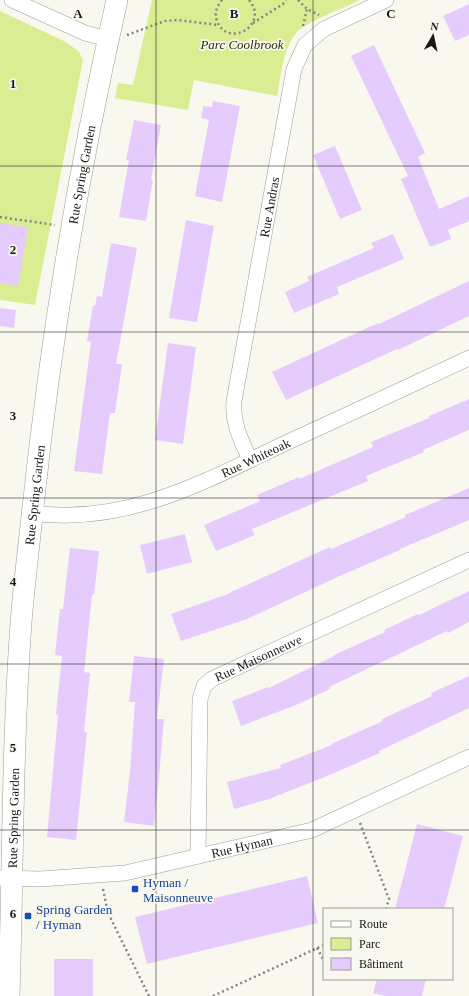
<svg xmlns="http://www.w3.org/2000/svg" width="469" height="996" font-family="Georgia,serif">
	<style>
		.green { fill: #dbed93 }
		.building { fill: #e6ccfd }
		.lines { fill: none; stroke-linecap: round; stroke-linejoin: round }
		.street-casing { stroke: #9e9c94; stroke-width: 16 }
		.secondary-casing { stroke: #9e9c94; stroke-width: 22 }
		.path { stroke: #85847e; stroke-width: 2.5; stroke-dasharray: 2 3; stroke-linecap: butt }
		.street { stroke: #fff; stroke-width: 15 }
		.secondary { stroke: #fff; stroke-width: 21 }
		.grid { fill: none; stroke: #191815; stroke-width: 1; stroke-opacity: 0.55 }
		.transit-dot { fill: #1a4fb4; stroke: #f9f8ef; stroke-width: 1.5 }
		.labels { text-anchor: middle; dominant-baseline: central; stroke-width: 3.5; stroke-linejoin: round; paint-order: stroke }
		.park-label { font-size: 13px; font-style: italic; fill: #282f06; stroke: #f9f8ef }
		.street-label { font-size: 13px; fill: #191815; stroke: #f9f8ef }
		.transit-label { font-size: 13px; fill: #164399; stroke: #f9f8ef; text-anchor: start }
		.grid-label { font-size: 13px; text-anchor: middle; font-weight: bold; fill: #191815; stroke: #f9f8ef; stroke-width: 3.5; stroke-linejoin: round; paint-order: stroke }
	</style>
	<rect width="100%" height="100%" fill="#f9f8ef"/>
	<g class="green">
		<path d="M152,0H360C346,7 306,22 297,32C283,48 281,76 277,96L194,80L188,110L115,98L118,83L133,85Z"/>
		<path d="M0,11L66,42L79,52L83,60L35,305L0,300Z"/>
	</g>
	<g class="building">
		<path d="M469,4V35L455,41L443,16Z"/>
		<path d="M374,45L425,153L418,157L439,209L469,196V221L448,230L451,239L430,247L401,179L408,176L351,56Z"/>
		<path d="M213,101L240,106L222,202L195,196L209,120L201,118L203,106L212,107Z"/>
		<path d="M134,120L161,125L151,180H153L146,221L119,217L129,160H126Z"/>
		<path d="M335,146L362,210L340,219L313,155Z"/>
		<path d="M186,220L214,226L197,322L169,318Z"/>
		<path d="M0,223L28,227L18,286L0,283Z"/>
		<path d="M393,234L404,259L337,287L339,294L294,313L285,292L309,281L307,277L374,248L371,243Z"/>
		<path d="M111,243L137,248L116,364H122L115,413H110L102,474L74,471L91,342L87,341L93,306H95L97,296L102,297Z"/>
		<path d="M469,281V316L398,350L397,349L286,400L272,372L378,323L379,324Z"/>
		<path d="M0,308L16,310L14,328L0,326Z"/>
		<path d="M168,343L196,347L183,444L155,440Z"/>
		<path d="M469,399V430L423,450L424,452L366,476L368,481L252,529L255,535L216,551L204,525L260,501L257,495L299,477V479L373,447L371,442L429,418V416Z"/>
		<path d="M469,488V520L400,549V550L342,575L247,619L181,641L171,614L231,593V592L330,547L331,549L406,517L405,515Z"/>
		<path d="M185,534L192,562L147,574L140,545Z"/>
		<path d="M70,548L99,551L94,595H92L84,672L90,673L84,732H87L76,840L47,837L58,715L56,714L62,656L55,655L60,609H63Z"/>
		<path d="M469,591V622L448,633L447,631L329,687L330,689L296,705L241,726L232,701L268,687L269,688L334,656V655L385,632L384,630L418,614L419,615Z"/>
		<path d="M134,656L164,659L157,719H164L159,777L154,826L124,822L130,771L135,702H129Z"/>
		<path d="M469,676V708L379,751L380,753L327,776L269,799L234,809L227,782L281,768L280,765L332,745L331,744L383,721L382,719L432,696L431,693Z"/>
		<path d="M417,824L463,836L444,909H395Z"/>
		<path d="M307,876L318,923L147,964L135,917Z"/>
		<rect x="54" y="959" width="39" height="37"/>
		<path d="M377,979H426L422,996H386L373,993Z"/>
	</g>
	<g class="lines">
		<defs>
			<g id="street">
				<path d="M12,0L85,33L108,39"/>
				<path id="s1" d="M250,460C241,440 232,423 234,401L294,69L305,45L324,29L386,0"/>
				<path id="s2" d="M32,513C128,526 207,480 290,441C350,414 409,386 469,358"/>
				<path id="s3" d="M198,856L200,699L204,686L212,679L469,560"/>
				<path id="s4" d="M0,878L40,879L125,873L312,830L469,757"/>
			</g>
			<g id="secondary">
				<path id="s5" d="M9,996C13,872 12,747 21,623C24,584 29,546 33,507C51,337 79,167 117,0"/>
			</g>
		</defs>
		<use href="#street" class="street-casing"/>
		<use href="#secondary" class="secondary-casing"/>
		<g class="path">
			<path d="M222,0C217,6 214,13 217,21C228,49 270,25 249,0"/>
			<path d="M298,0L307,9L319,15"/>
			<path d="M253,23L283,4L286,0"/>
			<path d="M303,26L307,9"/>
			<path d="M127,35L165,21L177,20L219,25"/>
			<path d="M0,217L55,225"/>
			<path d="M360,823L389,899L386,909"/>
			<path d="M103,889L108,913L149,996"/>
			<path d="M317,948L323,959"/>
			<path d="M213,996L324,945"/>
		</g>
		<use href="#street" class="street"/>
		<use href="#secondary" class="secondary"/>
	</g>
	<path class="grid" d="M156,0V996M313,0V996M0,166H469M0,332H469M0,498H469M0,664H469M0,830H469"/>
	<g class="transit-dot">
		<rect x="131" y="885" width="8" height="8" rx="2"/>
		<rect x="24" y="912" width="8" height="8" rx="2"/>
	</g>
	<g class="labels">
		<g class="park-label">
			<text x="242" y="44">Parc Coolbrook</text>
		</g>
		<g class="street-label">
			<text stroke="none"><textPath href="#s5" startOffset="826">Rue Spring Garden</textPath></text>
			<text stroke="none"><textPath href="#s1" startOffset="259">Rue Andras</textPath></text>
			<text stroke="none"><textPath href="#s2" startOffset="234">Rue Whiteoak</textPath></text>
			<text stroke="none"><textPath href="#s5" startOffset="502">Rue Spring Garden</textPath></text>
			<text stroke="none"><textPath href="#s3" startOffset="232">Rue Maisonneuve</textPath></text>
			<text stroke="none"><textPath href="#s5" startOffset="178">Rue Spring Garden</textPath></text>
			<text stroke="none"><textPath href="#s4" startOffset="245">Rue Hyman</textPath></text>
		</g>
		<g class="transit-label">
			<text x="143" y="882">Hyman /<tspan x="143" dy="15">Maisonneuve</tspan></text>
			<text x="36" y="909">Spring Garden<tspan x="36" dy="15">/ Hyman</tspan></text>
		</g>
	</g>
	<g class="grid-label">
		<text x="78" y="18">A</text>
		<text x="234" y="18">B</text>
		<text x="391" y="18">C</text>
		<text x="13" y="88">1</text>
		<text x="13" y="254">2</text>
		<text x="13" y="420">3</text>
		<text x="13" y="586">4</text>
		<text x="13" y="752">5</text>
		<text x="13" y="918">6</text>
	</g>
	<rect x="323" y="908" width="130" height="72" fill="#f9f8ef" stroke="#9f9e98"/>
	<rect x="331" y="921" width="20" height="6" fill="#ffffff" stroke="#9f9e98"/>
	<text x="359" y="928" font-size="12" fill="#191815">Route</text>
	<rect x="331" y="938" width="20" height="12" fill="#dbed93" stroke="#9f9e98"/>
	<text x="359" y="948" font-size="12" fill="#191815">Parc</text>
	<rect x="331" y="958" width="20" height="12" fill="#e6ccfd" stroke="#9f9e98"/>
	<text x="359" y="968" font-size="12" fill="#191815">Bâtiment</text>
	<g transform="translate(433 36) rotate(9)" stroke="#f9f8ef" stroke-width="3" paint-order="stroke">
	<path d="M0-3L7 15L0 10L-7 15Z" fill="#191815"/>
	<text y="-6" font-size="11" font-weight="bold" text-anchor="middle" fill="#191815">N</text>
	</g>
</svg>
